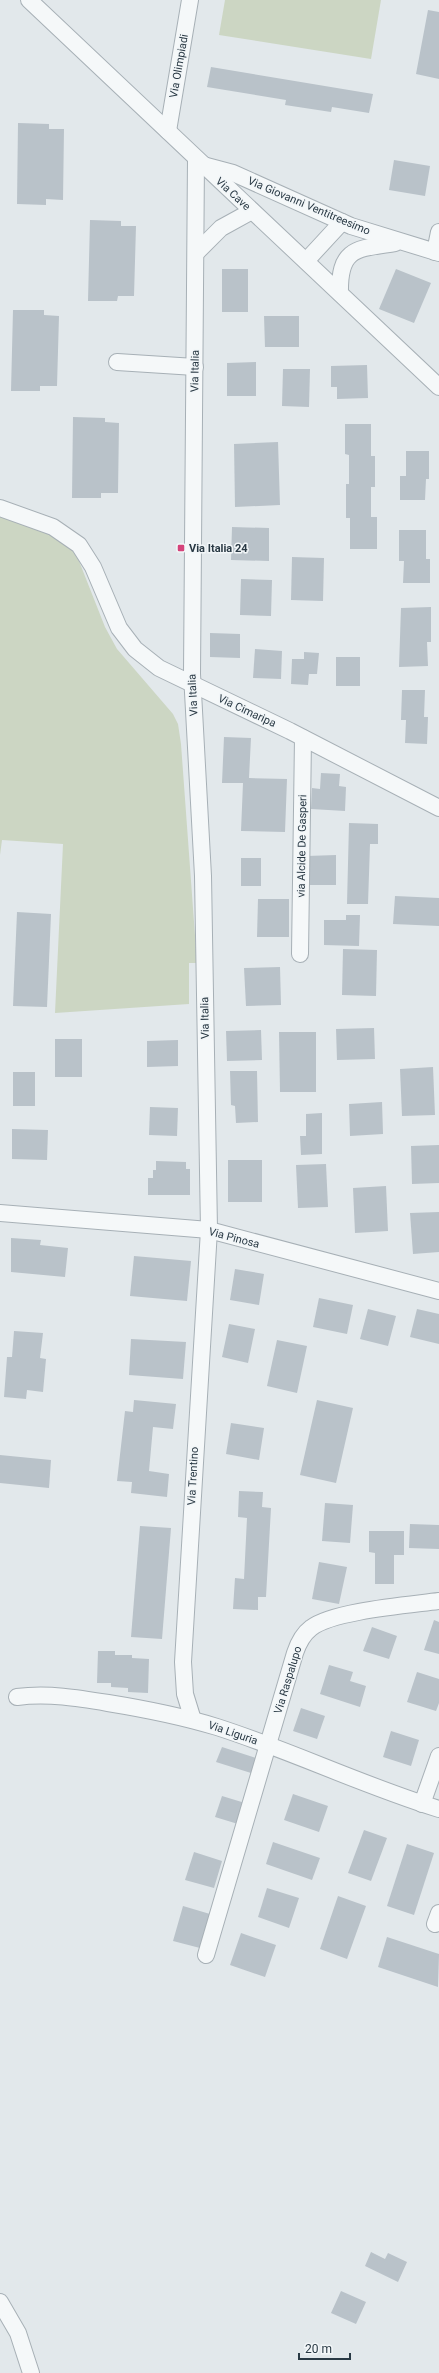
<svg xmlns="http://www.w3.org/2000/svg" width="439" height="2373" font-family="Roboto,sans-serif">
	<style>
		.green { fill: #ccd6c3 }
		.building { fill: #b9c2c9 }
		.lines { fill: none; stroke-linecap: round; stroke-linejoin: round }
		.minor-casing { stroke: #a7b0b6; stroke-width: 18 }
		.minor { stroke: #f5f8f9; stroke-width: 16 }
		.poi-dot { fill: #d5427a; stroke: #f2f6f8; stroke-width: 1.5 }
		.labels { text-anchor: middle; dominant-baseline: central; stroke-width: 3; stroke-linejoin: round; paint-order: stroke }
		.street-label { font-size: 11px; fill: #293944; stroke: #f2f6f8 }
		.poi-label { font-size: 11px; font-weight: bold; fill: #293944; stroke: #f2f6f8; text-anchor: start }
	</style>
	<rect width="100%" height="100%" fill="#e2e8eb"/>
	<g class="green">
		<path d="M225,0H381L371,59L219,35Z"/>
		<path d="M0,515L39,527L70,546L79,561L105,627L117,649L173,714L178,724L181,744L197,963H189V1004L55,1013L63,844L2,840L0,855Z"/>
	</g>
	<g class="building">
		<path d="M428,10L439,12V79L416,74Z"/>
		<path d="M211,67L373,94L369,113L332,107L331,112L285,105L286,100L207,87Z"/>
		<path d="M18,123L49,124V129H64L63,200L46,199V205L17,204Z"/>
		<path d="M394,160L430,166L425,196L389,190Z"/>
		<path d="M90,220L121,221V226H136L134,296H118L117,301H88Z"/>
		<rect x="222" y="269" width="26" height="43"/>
		<path d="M396,269L431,283L414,323L379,309Z"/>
		<path d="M13,310H44V315L59,316L57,386H40V391H11Z"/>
		<path d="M264,316H299V347H265Z"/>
		<path d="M256,362V396H227V363Z"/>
		<path d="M367,365L368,398L337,399V387H331V366Z"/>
		<path d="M283,369H310L309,407L282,406Z"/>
		<path d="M73,417L105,418V422L119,423L118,493H101V498H72Z"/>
		<path d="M345,424H371V456H375V487H371V517H377V549H350V518H346V484H349V455L345,454Z"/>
		<path d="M278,442L280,505L235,507L234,444Z"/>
		<path d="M406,451H429V479H426L425,500H400V476H406Z"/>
		<path d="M232,527L269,528V561L231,560Z"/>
		<path d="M399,530H426V559H430V583H403L404,561H399Z"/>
		<path d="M292,557L324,558L323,601L291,600Z"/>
		<path d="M241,579L272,580L271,616L240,615Z"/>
		<path d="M431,607V642H427L428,666L399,667L401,608Z"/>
		<path d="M210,633L240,634V658L210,657Z"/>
		<path d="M255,649L282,651L281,679L253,678Z"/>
		<path d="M304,652L319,653L317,674H309L308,685L291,684L292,659H304Z"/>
		<rect x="336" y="657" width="24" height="29"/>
		<path d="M402,690H425L424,717H428L427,744L405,743L406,720H401Z"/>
		<path d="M224,737L251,738L249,778L287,779L285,832L241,831L243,783H222Z"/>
		<path d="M321,773L340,774L339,786L346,787L345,811L311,809L312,788L320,789Z"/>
		<path d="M349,823L378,824V844H370L368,904H347Z"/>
		<path d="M336,855V885H307V856Z"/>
		<rect x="241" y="858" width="20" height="28"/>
		<path d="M395,896L439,898V926L393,924Z"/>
		<path d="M258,899H289V937H257Z"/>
		<path d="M17,912L51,914L47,1007L13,1006Z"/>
		<path d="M346,915H360L359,946L324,945V920H346Z"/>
		<path d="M343,949L377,950L376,996L342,995Z"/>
		<path d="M280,967L281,1005L246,1006L244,968Z"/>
		<path d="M374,1028L375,1059L337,1060L336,1029Z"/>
		<path d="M261,1030L262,1060L227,1061L226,1031Z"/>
		<path d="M279,1032H316V1092H280Z"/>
		<rect x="55" y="1039" width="27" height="38"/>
		<path d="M178,1040V1066L147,1067V1041Z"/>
		<path d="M433,1067L435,1115L402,1116L400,1069Z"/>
		<path d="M230,1071H257L258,1122L236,1123L235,1106L231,1105Z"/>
		<rect x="13" y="1072" width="22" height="34"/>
		<path d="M382,1102L383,1134L350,1136L349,1104Z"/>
		<path d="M150,1107L178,1108L177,1136L149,1135Z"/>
		<path d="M322,1113V1154L301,1155L300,1136H306V1114Z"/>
		<path d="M12,1129L48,1130L47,1160L12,1159Z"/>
		<path d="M439,1145V1183L412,1184L411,1146Z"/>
		<rect x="228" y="1160" width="34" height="42"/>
		<path d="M156,1161L186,1162V1169H190V1195H148V1178H153V1170H156Z"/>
		<path d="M326,1164L328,1207L298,1208L296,1165Z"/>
		<path d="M386,1186L388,1231L355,1233L353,1188Z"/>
		<path d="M439,1212V1252L413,1254L410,1213Z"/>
		<path d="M11,1238L41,1240L40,1245L68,1248L65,1277L11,1272Z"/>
		<path d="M134,1256L191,1261L187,1301L130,1296Z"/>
		<path d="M235,1269L264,1274L259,1305L230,1300Z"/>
		<path d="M319,1298L353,1305L347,1334L313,1327Z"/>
		<path d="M368,1309L396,1316L388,1346L360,1339Z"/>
		<path d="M417,1309L439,1314V1344L410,1337Z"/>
		<path d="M229,1324L255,1329L248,1363L222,1357Z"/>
		<path d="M14,1331L43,1333L40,1358L46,1359L43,1392L27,1390L26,1399L4,1397L7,1357H12Z"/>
		<path d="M131,1339L186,1342L183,1379L129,1375Z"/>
		<path d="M277,1340L307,1346L297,1393L267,1386Z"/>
		<path d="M134,1400L176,1404L173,1429L153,1427L149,1471L169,1474L167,1497L131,1493L132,1482L117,1481L125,1411L133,1412Z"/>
		<path d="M317,1400L353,1408L336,1483L300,1475Z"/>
		<path d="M231,1423L264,1428L259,1460L226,1454Z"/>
		<path d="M0,1455L51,1460L49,1488L0,1483Z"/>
		<path d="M239,1491L263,1492L262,1507L271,1508L266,1597H258V1610L233,1609L235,1578L244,1579L247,1518L238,1517Z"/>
		<path d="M325,1503L353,1505L350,1543L322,1541Z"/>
		<path d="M410,1524L439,1525V1549L409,1548Z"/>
		<path d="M140,1526L171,1528L162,1639L131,1637Z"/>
		<path d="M369,1531H404V1555H394V1584H375V1553L369,1552Z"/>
		<path d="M319,1562L347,1567L339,1604L312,1599Z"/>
		<path d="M434,1620L439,1622V1654L424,1650Z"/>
		<path d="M372,1627L397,1636L389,1659L363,1651Z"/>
		<path d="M98,1651H115V1655H132V1658L149,1659L148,1693L128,1692V1688L111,1687V1683H97Z"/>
		<path d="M329,1665L353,1672L350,1681L366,1686L360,1707L320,1694Z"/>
		<path d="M417,1672L439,1679V1703L436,1711L407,1702Z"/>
		<path d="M301,1708L325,1716L317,1739L293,1731Z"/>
		<path d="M391,1731L419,1740L411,1766L383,1757Z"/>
		<path d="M222,1747L256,1758L251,1773L216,1762Z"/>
		<path d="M293,1794L328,1806L319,1832L284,1820Z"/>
		<path d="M222,1796L245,1803L238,1824L215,1817Z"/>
		<path d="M364,1830L387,1838L371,1881L348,1873Z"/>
		<path d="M273,1842L320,1858L312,1880L266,1864Z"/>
		<path d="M407,1844L434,1853L414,1915L387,1906Z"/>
		<path d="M194,1852L222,1861L214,1888L185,1880Z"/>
		<path d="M267,1888L299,1898L289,1928L258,1917Z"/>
		<path d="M338,1896L366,1906L347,1959L320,1949Z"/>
		<path d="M183,1906L210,1914L200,1948L173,1941Z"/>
		<path d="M241,1933L276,1945L265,1977L230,1965Z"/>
		<path d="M387,1937L439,1954L438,1987L378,1967Z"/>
		<path d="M371,2252L385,2259L388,2253L407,2262L398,2282L365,2266Z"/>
		<path d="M341,2291L366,2302L356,2324L331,2313Z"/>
	</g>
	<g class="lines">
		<defs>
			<g id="minor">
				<path d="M29,0L439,387"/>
				<path d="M168,131L190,0"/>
				<path d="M203,165L233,173L351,226L439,253"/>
				<path d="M435,252L439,232"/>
				<path d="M196,253L221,228L252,211"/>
				<path d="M306,261L342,222"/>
				<path d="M340,293C339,247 357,249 395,243"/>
				<path d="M117,362L195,367"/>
				<path d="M0,508L53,527L79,545L93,567L119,628L135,649L159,668L290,731L439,808"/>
				<path d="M300,954L303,738"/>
				<path d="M0,1213L209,1230L439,1291"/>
				<path d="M17,1697C48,1693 78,1698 108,1703C145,1709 181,1716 217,1727C292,1751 364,1786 439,1809"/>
				<path d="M193,1720L185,1694L183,1662L209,1230L203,876L192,674L196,159"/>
				<path d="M422,1804L439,1756"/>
				<path d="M435,1924L439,1913"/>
				<path d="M206,1955L295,1653C298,1644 303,1634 311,1628C332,1611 409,1605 439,1601"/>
				<path d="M0,2302L18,2333L31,2373"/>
			</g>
		</defs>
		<use href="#minor" class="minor-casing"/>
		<use href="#minor" class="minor"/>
	</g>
	<rect class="poi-dot" x="177" y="544" width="8" height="8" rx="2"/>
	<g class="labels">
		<g class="street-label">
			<text transform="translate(179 66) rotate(-80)">Via Olimpiadi</text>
			<text transform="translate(233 194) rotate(43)">Via Cave</text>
			<text transform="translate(309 206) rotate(23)">Via Giovanni Ventitreesimo</text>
			<text transform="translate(195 371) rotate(-89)">Via Italia</text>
			<text transform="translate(193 695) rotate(-93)">Via Italia</text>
			<text transform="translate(247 711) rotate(25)">Via Cimaripa</text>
			<text transform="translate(302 846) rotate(-89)">via Alcide De Gasperi</text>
			<text transform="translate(205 1018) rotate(-91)">Via Italia</text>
			<text transform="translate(234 1238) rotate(15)">Via Pinosa</text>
			<text transform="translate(193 1476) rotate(-87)">Via Trentino</text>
			<text transform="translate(288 1680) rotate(-73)">Via Raspalupo</text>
			<text transform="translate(233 1733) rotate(19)">Via Liguria</text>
		</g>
		<g class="poi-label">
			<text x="189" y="548">Via Italia 24</text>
		</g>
	</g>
	<path d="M299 2353v6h51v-6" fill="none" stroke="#293944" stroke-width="2"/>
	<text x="305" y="2353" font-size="12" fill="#293944" stroke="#f2f6f8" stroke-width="3" paint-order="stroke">20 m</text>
</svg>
